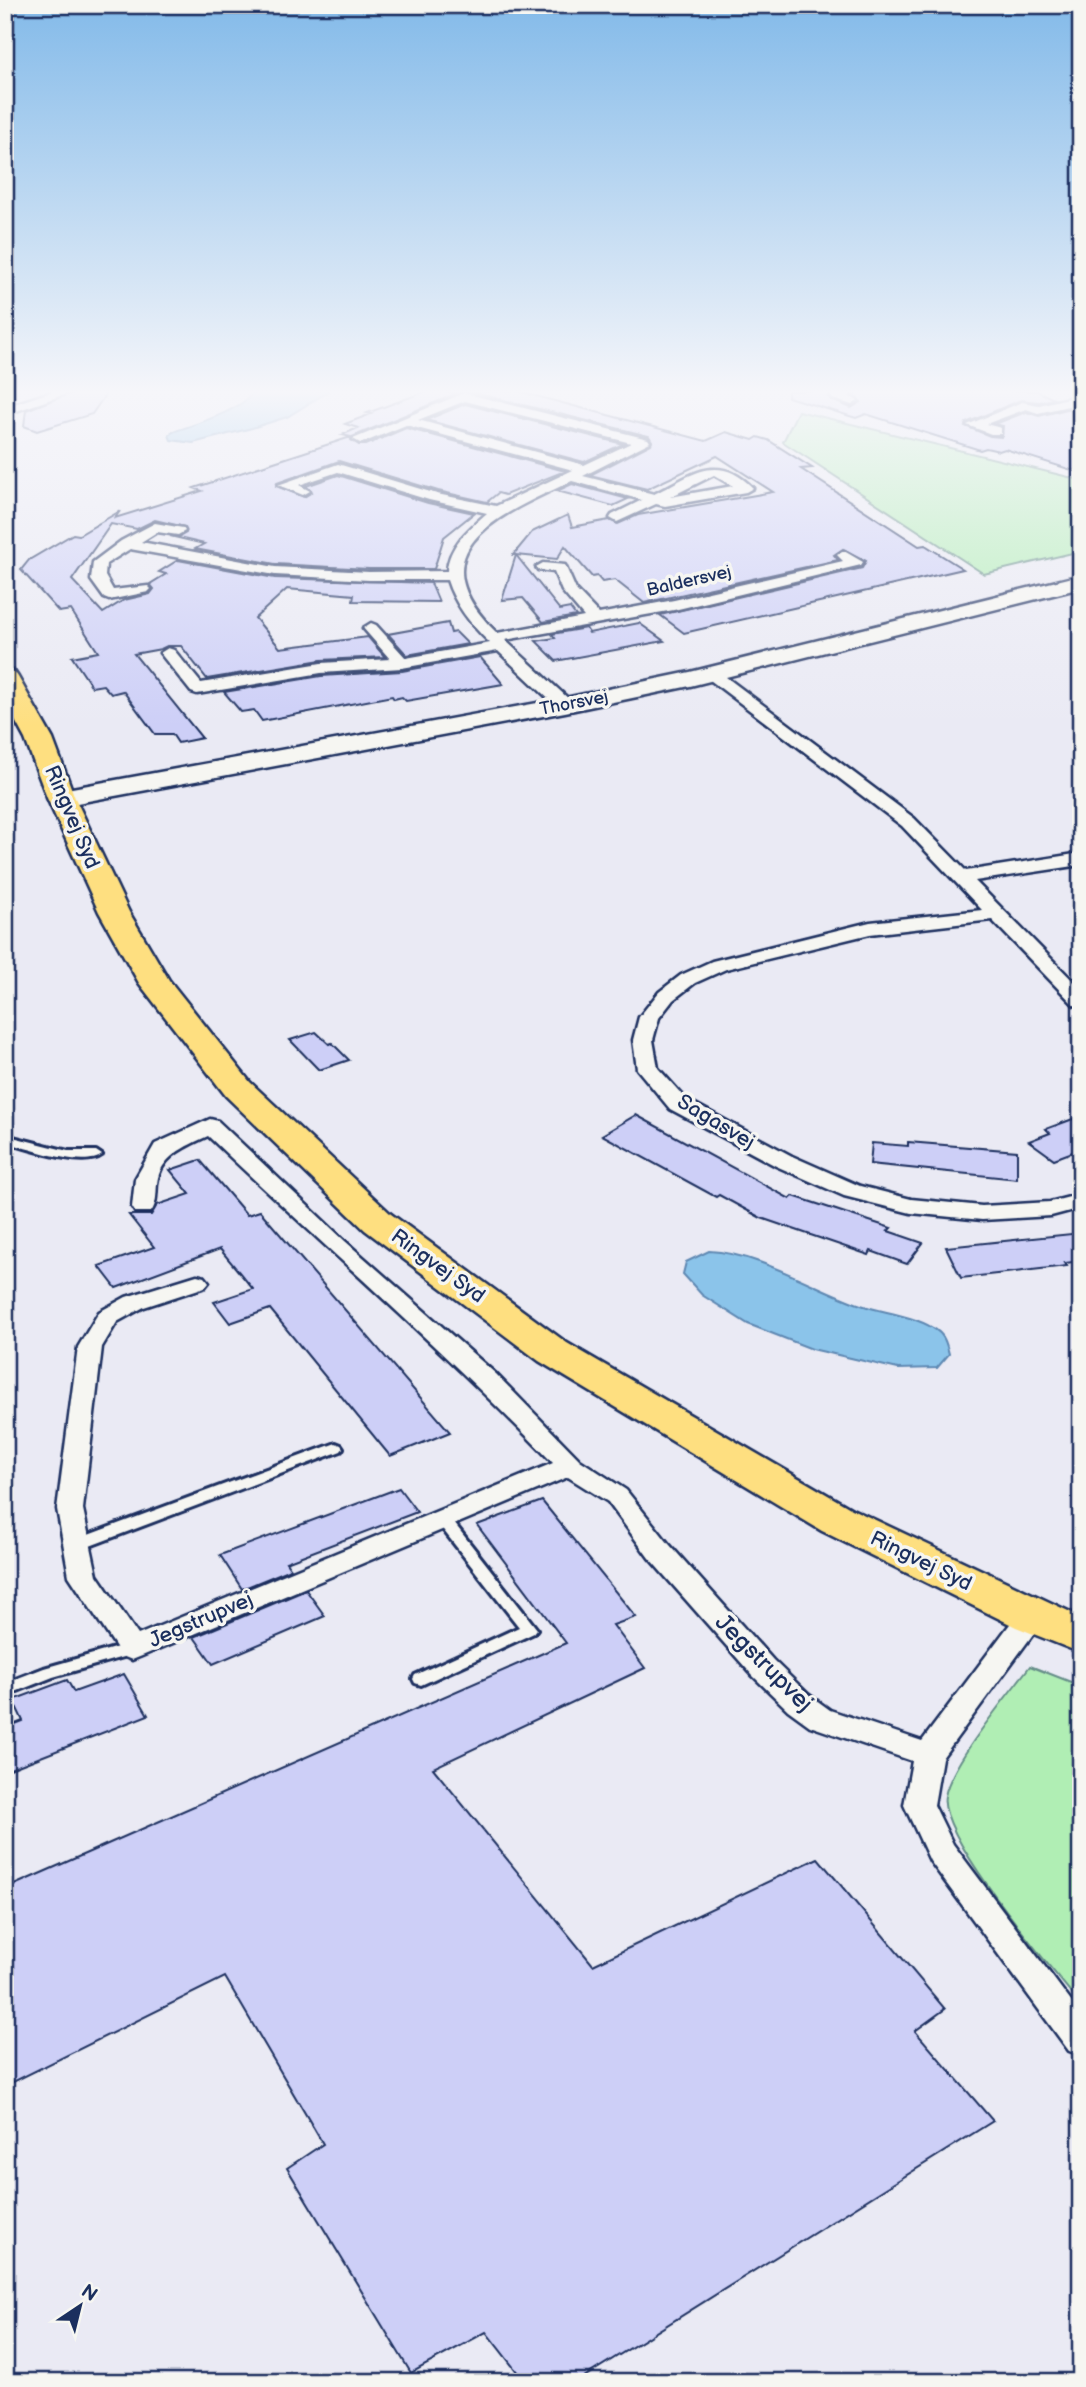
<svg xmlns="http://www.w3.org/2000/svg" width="1086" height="2387" font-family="'Balsamiq Sans',sans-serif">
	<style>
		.green { fill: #b0eeb4; stroke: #668e89; stroke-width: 2 }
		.water { fill: #8bc4ea; stroke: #5e88b2; stroke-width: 2 }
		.building { fill: #cdcff7; stroke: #1b2f5e; stroke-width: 2 }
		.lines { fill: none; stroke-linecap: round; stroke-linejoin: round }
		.lane-casing { stroke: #1b2f5e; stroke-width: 6 }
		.street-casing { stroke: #1b2f5e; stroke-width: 5 }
		.secondary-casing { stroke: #1b2f5e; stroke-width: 5 }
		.primary-casing { stroke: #1b2f5e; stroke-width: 5 }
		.lane { fill: #f6f6f2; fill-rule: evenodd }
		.street { fill: #f6f6f2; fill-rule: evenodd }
		.secondary { fill: #f6f6f2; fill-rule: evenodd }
		.primary { fill: #fedf80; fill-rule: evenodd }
		.labels { text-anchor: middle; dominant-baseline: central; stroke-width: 7; stroke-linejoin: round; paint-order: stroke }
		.far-street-label { font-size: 18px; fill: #1b2f5e; stroke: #f6f6f2 }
		.street-label { font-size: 21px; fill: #1b2f5e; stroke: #f6f6f2 }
		.near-street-label { font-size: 24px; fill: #1b2f5e; stroke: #f6f6f2 }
	</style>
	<rect width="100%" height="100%" fill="#eaeaf4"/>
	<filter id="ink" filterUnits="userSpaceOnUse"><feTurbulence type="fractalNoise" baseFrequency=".0143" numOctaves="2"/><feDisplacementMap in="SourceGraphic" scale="14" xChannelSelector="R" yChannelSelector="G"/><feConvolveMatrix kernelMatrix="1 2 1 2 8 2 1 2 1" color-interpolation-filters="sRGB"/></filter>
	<g filter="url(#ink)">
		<g class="green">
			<path d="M798,411L1081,480V551L984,574L783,442Z"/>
			<path d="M1030,1666L1081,1686V2005C1053,1970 937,1835 945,1796C951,1763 1008,1695 1030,1666Z"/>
		</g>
		<g class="water">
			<path d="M253,391H329L287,417L252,428L193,443L171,440L169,435L173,432C192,425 245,410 253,391Z"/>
			<path d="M709,1251C758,1253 813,1288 861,1305C885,1313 911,1315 933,1328C944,1334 946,1342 949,1354L937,1368L898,1369L812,1349L748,1324L702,1295L683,1274L686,1262Z"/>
		</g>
		<g class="building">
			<path d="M76,391H108L92,414L37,431L24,426L26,410Z"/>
			<path d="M427,391L458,393L352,437L351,440L359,445H366L406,428L565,471L505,495L498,493L487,502L438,491L339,461L277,483L276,486L304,497L312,492L306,486L338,475L428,503L474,513L444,537L434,569H369L275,564L195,549L204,544L170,536L179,537L186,533L185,527L155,520L137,529L111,524L72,580L103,613L124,600L150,594L154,589L150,584L166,574L159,572L178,560L275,578L431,583L439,602L353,601L354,595L287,589L255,618L280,648L368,637L385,657L321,660L207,679L181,646H167L161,649L134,654L202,738L178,743L172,734H155L123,691L111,694L103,685L92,687L72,657L98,652L71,610L59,612L21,570L29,560L73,534L79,535L120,511L115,518L202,491L194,488L351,437L342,435L358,428L345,424L371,414L367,413Z"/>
			<path d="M517,391L706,441L726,432L753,440L758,437L768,440L812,468L801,469L919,546L925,545L963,569L684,633L660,615L862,568L866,561L843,549L834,555L838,560L644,603L615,580L602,582L597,576L592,577L565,546L557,559L516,555L560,610L570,608L576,616L543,622L523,598L502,600L516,555H513L532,532L568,515L572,527L609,520L618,524L638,515L773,492L717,456L647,489L590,475L651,444L652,441L649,436L471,392Z"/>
			<path d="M788,391H832L828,396L831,400L851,408L861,402L854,396L858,391H1037L1054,399L1039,402L1021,400L966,423L965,426L990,436L1001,437L1003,426L995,424L1026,412L1039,416L1075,407L1081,409V473L1005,449L999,451L986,448L980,450L866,414L856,418L788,397Z"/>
			<path d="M465,404L623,444L584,462L426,420Z"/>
			<path d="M572,484L628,499L613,506L557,491Z"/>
			<path d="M448,623L451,633L456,632L468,644L407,655L388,634Z"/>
			<path d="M639,623L664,641L556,661L536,641L555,638L552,634L586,628L589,633Z"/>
			<path d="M480,657L503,684L406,701L402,697L394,699L392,696L262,721L254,710L241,712L224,692L321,676L402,671Z"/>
			<path d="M316,1032L329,1044L332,1043L349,1060L319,1070L290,1040Z"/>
			<path d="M636,1115L790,1199L793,1196L891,1228L888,1231L923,1243L907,1264L871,1251L869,1255L761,1218L719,1195L716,1197L602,1135Z"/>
			<path d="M1081,1116V1155L1075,1151L1054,1159L1029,1141L1050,1133L1046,1129Z"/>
			<path d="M908,1142L1017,1151V1179L870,1164L872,1143L908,1146Z"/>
			<path d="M200,1160L247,1215L260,1211L450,1432L390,1456L270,1309L230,1323L214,1302L253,1289L220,1249L116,1288L99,1266L154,1247L129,1215H151L157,1205L190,1194L170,1170Z"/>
			<path d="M1081,1233V1261L1065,1263L1067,1266L961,1278L946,1247Z"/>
			<path d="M399,1488L417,1512L286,1562L291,1569L242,1589L220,1555Z"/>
			<path d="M542,1501L636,1617L613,1625L645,1668L433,1768L593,1965L818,1858L945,2009L915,2031L993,2121L576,2382H525L486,2332L411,2373L287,2168L323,2144L225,1977L5,2086V1889L566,1643L477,1525Z"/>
			<path d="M306,1590L325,1616L213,1664L194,1637Z"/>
			<path d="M124,1674L148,1715L5,1771V1728L23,1721L13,1700L67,1680L74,1692Z"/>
		</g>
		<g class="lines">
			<defs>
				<g id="lane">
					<path d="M26,709L30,712L29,714L5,722V716Z"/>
					<path d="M5,1135L68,1151H96L102,1155C84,1169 27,1148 5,1142Z"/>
					<path d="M336,1443L341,1445L343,1448L341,1451L82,1549H72L70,1545L72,1541Z"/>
					<path d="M442,1513L447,1514L537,1629L534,1633L421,1685L415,1683L413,1679L415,1675L519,1627L437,1522L435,1518L437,1514Z"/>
					<path d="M132,1643L137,1645L140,1649L137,1653L53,1677L5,1696V1683L44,1668Z"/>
				</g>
				<g id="street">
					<path d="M54,391H74L5,415V407Z"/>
					<path d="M837,391H856L849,396L858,401L852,405L833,399L831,396Z"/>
					<path d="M464,393L648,439L650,442L583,476L654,494C691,476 717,451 753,488L746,492L665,506L656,504L617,522L610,518L612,515L642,500L572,481C502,514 411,549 497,633L584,617L562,591L554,572L538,570L536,567L543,563L565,565L576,590L599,614L674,600L843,561L837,555L844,551L863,562L861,565L674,610L505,640L571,701L573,705L571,709H559L498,651L402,668L321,673L197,694L191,692L160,653L168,648L174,650L201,683L321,663L390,659L363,628L371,623L376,625L406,658L490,643C471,625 455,605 447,580H369L275,575L130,549L106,564L105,576L113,590L148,586L151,589L148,592L109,600L104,598L91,580L93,562L121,541L155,523L183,528L185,531L178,535L157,532L141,542L275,567L369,572L447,571C448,546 470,528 487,513L429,500L338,472L299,485L310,491L303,495L278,485L338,464L437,494L496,506L573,470L406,425L365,442L360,443L353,439ZM465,401L631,443L584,465L418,420ZM714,475L733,486L670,497Z"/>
					<path d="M1081,395V403L1038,413L1026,409L986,424L1001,428V434H991L967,425L1022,402L1039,405Z"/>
					<path d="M712,669L718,671L914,818L966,871L1081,853V865L975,881L1081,989V1007L1074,1005L992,920L870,934L726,969L695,983L673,1000L659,1018L653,1040L658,1068L686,1099L792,1156L860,1186L911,1199L982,1206L1050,1202L1081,1194V1208L1051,1216L982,1220L911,1213L844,1196L776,1166L670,1109L637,1069L633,1040L639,1017L659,992L681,975L712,961L870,922L982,910L902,826L706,677L704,674Z"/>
					<path d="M210,1119L218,1121L345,1241L496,1374L580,1460L626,1490L669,1544L773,1660L808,1694L830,1710L922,1741L1022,1608L1032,1605L1042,1608L1046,1615L1042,1622L942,1758L934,1805L953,1844L1081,2015V2055L1069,2051L930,1861L904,1805L912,1761L810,1726L788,1710L753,1676L649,1558L608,1502L568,1477L142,1656L132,1660L122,1656L69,1576L57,1509L78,1347L99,1312L126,1297L197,1275L205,1277L209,1282L205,1287L144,1307L117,1322L102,1347L83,1509L97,1575L138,1635L553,1463C443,1349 322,1245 208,1136C185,1147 160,1156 157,1184C156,1194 157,1204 151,1212H135L132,1207L135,1179L155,1144Z"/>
				</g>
				<path id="secondary" d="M1081,575V588L690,686L565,712L61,806L52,803L48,798L52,793L61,790L565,698L690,672Z"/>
				<path id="primary" d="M5,669L14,671L18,677L53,739L75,798L129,912L169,980L250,1082L391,1214L567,1343L852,1509L1081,1617V1653L1016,1627L822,1531L539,1361L365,1230L226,1096L139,983L99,912L47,798L25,739L5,702Z"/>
			</defs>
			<use href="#lane" class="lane-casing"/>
			<use href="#street" class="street-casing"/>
			<use href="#secondary" class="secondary-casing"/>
			<use href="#primary" class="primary-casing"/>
			<use href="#lane" class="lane"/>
			<use href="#street" class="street"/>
			<use href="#secondary" class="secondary"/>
			<use href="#primary" class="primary"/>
		</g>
	</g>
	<linearGradient id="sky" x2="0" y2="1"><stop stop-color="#83bae9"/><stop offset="0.54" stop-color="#f6f6fa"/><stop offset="1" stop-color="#f6f6fa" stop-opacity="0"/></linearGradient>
	<rect width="1086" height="726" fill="url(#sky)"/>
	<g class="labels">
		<g class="far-street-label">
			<text transform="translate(689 581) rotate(-13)">Baldersvej</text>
			<text transform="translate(574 703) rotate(-11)">Thorsvej</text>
		</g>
		<g class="street-label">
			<text transform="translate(72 817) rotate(67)">Ringvej Syd</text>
			<text transform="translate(716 1122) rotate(31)">Sagasvej</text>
			<text transform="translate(438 1266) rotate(36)">Ringvej Syd</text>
			<text transform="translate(921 1561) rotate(26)">Ringvej Syd</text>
			<text transform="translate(201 1620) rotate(-23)">Jegstrupvej</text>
		</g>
		<g class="near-street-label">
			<text transform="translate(764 1663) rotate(45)">Jegstrupvej</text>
		</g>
	</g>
	<rect width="1086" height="2387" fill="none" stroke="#f6f6f2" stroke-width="28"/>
	<rect x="14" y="14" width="1058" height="2359" fill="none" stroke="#1b2f5e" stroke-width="2.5" filter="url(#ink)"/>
	<g transform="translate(80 2306) rotate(35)" stroke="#f6f6f2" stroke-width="5" paint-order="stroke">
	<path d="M0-5L12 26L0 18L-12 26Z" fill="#1b2f5e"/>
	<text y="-10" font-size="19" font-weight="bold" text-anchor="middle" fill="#1b2f5e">N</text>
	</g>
</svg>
